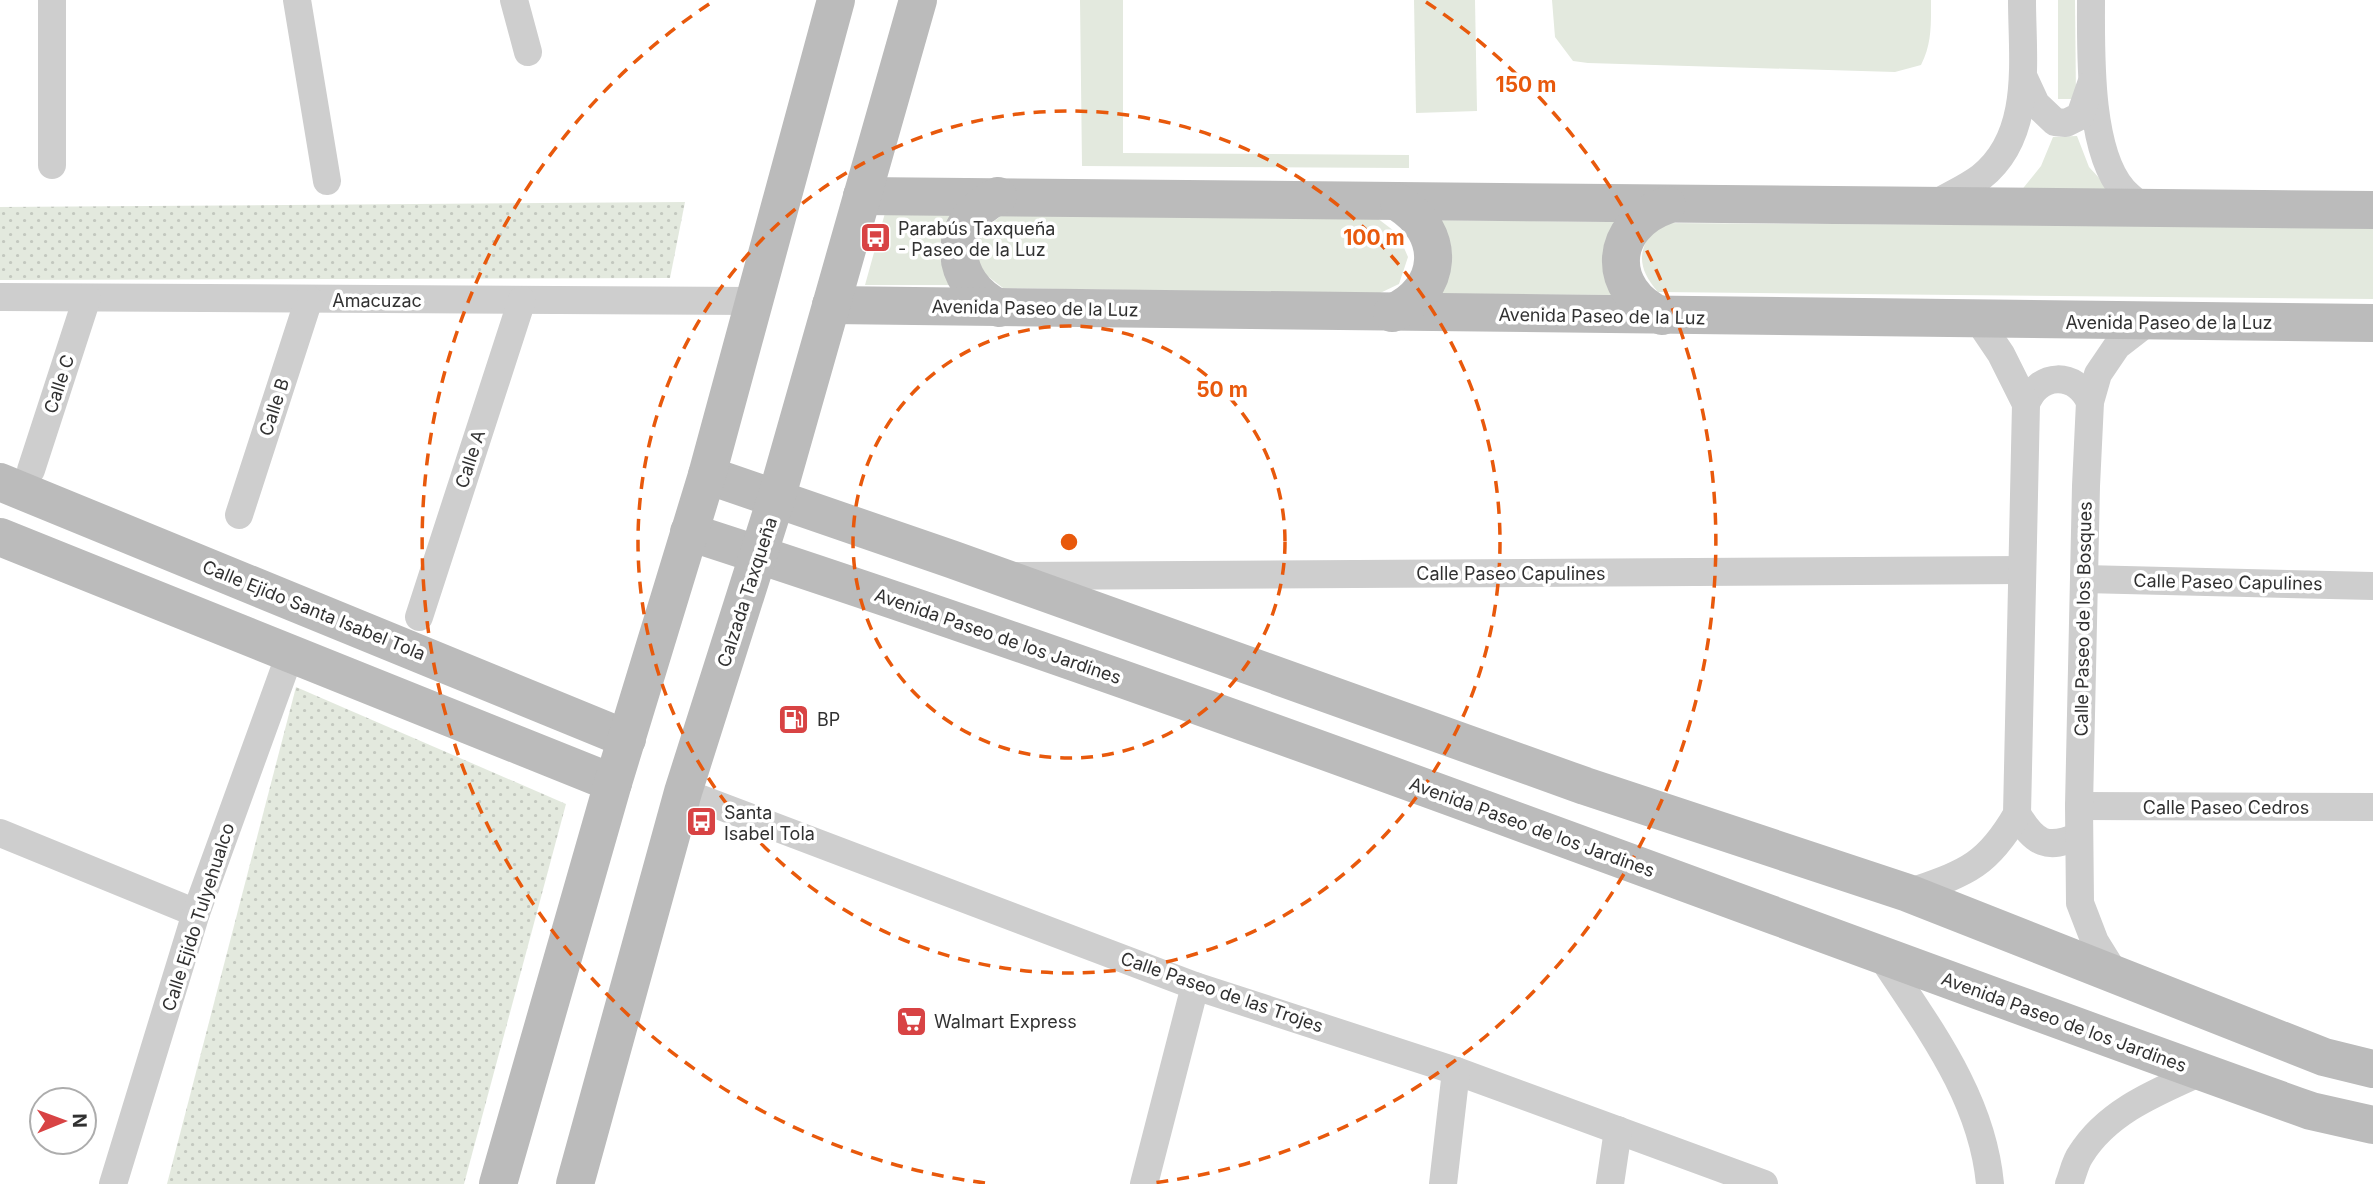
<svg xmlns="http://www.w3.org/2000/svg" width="2373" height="1184" font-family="Inter,sans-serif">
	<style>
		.grass { fill: #e3e9de }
		.park { fill: url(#park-dots) }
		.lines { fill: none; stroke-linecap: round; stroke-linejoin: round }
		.street { stroke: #cecece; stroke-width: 28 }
		.secondary { stroke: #bbb; stroke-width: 38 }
		.ring { fill: none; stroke: #e8590c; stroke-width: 3.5; stroke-dasharray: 12 9 }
		.labels { text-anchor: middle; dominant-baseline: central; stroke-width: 7; stroke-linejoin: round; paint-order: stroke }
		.poi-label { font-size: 18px; fill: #313131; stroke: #fff; text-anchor: start }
		.street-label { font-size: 18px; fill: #313131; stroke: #fff }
		.centre { fill: #e8590c; stroke: #fff; stroke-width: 3.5 }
		.ring-label { font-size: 21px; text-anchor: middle; font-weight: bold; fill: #e8590c; stroke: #fff; stroke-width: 7; stroke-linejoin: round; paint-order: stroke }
	</style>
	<defs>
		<pattern id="park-dots" width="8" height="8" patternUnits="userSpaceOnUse" patternTransform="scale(1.75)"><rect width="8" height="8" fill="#e3e9de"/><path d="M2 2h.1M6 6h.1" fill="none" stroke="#c3c8bf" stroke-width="1.8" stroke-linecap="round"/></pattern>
	</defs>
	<rect width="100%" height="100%" fill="#fff"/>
	<g class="grass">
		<path d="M1080,0H1123V153L1409,155V168L1082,166Z"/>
		<path d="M1414,0H1475L1477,111L1416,113Z"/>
		<path d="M1552,0H1931C1931,24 1932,44 1921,65L1895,72L1588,63L1573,61L1555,37Z"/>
		<path d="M2058,0H2075L2076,99H2058Z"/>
		<path d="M2077,136L2089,167L2113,193L2020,192L2041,166L2053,137Z"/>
		<path d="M1008,210L1377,218L1398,234L1408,257L1399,284L1378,294L1003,288L981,271L973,250L986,228Z"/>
		<path d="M885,213L954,214C936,243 933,256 954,285H865Z"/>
		<path d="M1430,220L1620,222V295L1429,294Z"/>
		<path d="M1659,223L2373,227V299L1658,292C1636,267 1637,248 1659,223Z"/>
	</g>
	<g class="park">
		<path d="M685,202L670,278L0,280V207Z"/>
		<path d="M296,687L566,804L464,1184H167Z"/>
	</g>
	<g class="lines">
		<g class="street">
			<path d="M52,0V165"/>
			<path d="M297,0L327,181"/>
			<path d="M514,0L528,52"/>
			<path d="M2091,0C2091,51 2088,150 2123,190C2129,197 2137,202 2143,208"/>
			<path d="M2023,76L2036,104L2055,122L2066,123L2080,116L2091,84"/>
			<path d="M1935,204C1950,195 1968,187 1981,177C2034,135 2022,59 2022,0"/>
			<path d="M0,297L754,301"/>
			<path d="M2026,404C2039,372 2075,371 2090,402"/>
			<path d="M31,470L87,298"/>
			<path d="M239,515L309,299"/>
			<path d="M1017,576L2022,570"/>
			<path d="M2084,579L2373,586"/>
			<path d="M419,617L522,300"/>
			<path d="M683,792L1195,986L1456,1071L1764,1184"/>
			<path d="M2079,806L2373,807"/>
			<path d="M2017,814C2035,844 2047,850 2079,836"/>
			<path d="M0,833L196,913"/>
			<path d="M1908,893C1964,873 1986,868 2017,814L2026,404L2001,354L1978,320"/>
			<path d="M1880,954C1927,1026 1982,1096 1990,1184"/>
			<path d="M2118,979L2095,942L2080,903L2079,806L2086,486L2090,402L2098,374L2117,346L2148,322"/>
			<path d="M113,1184L196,913L290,654"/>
			<path d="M1144,1184L1195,986"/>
			<path d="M1443,1184L1456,1071"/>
			<path d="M1610,1184L1618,1130"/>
			<path d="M2069,1184C2073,1174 2075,1162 2081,1154C2108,1111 2157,1092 2201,1072"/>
		</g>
		<g class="secondary">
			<path d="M862,196L2373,210"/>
			<path d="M998,196C945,222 947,282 999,308"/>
			<path d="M831,305L2373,323"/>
			<path d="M1392,313C1444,290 1447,233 1399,203"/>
			<path d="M1662,316C1604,290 1609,225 1667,205"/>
			<path d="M707,475L951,559L1585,786L1908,893L2324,1057L2373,1069"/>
			<path d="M0,482L627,739"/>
			<path d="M689,532C1235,709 1770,918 2311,1111L2373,1125"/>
			<path d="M0,537L613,783"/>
			<path d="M498,1184L613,783L707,475L836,0"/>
			<path d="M575,1184L683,792L776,499L918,0"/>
		</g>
	</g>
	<g class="ring">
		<circle cx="1069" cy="542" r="216"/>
		<circle cx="1069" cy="542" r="431"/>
		<path d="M985 1183A647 647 0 0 1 712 2M1426 2A647 647 0 0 1 1153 1183"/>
	</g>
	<defs>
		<symbol id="bus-square" viewBox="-11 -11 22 22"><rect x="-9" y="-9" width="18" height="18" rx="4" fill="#d84344" stroke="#fff"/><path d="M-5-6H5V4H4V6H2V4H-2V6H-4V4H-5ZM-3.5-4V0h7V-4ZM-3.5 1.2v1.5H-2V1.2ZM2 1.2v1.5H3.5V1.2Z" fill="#fff"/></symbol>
		<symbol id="fuel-square" viewBox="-11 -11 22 22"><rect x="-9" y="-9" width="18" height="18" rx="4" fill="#d84344" stroke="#fff"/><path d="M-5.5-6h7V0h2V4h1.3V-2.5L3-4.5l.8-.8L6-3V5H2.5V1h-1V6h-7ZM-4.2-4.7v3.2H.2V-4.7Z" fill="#fff"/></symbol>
		<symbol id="supermarket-square" viewBox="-11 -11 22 22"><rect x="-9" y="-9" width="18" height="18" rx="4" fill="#d84344" stroke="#fff"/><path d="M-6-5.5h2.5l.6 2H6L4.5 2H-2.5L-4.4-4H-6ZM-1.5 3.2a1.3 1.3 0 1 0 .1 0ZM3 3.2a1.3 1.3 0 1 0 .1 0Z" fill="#fff"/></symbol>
	</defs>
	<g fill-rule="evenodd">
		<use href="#bus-square" x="858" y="220" width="35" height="35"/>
		<use href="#fuel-square" x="776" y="702" width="35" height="35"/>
		<use href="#bus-square" x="684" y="804" width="35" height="35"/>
		<use href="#supermarket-square" x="894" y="1004" width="35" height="35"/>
	</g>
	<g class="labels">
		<g class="poi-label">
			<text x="898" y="228">Parabús Taxqueña<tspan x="898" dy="21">- Paseo de la Luz</tspan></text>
			<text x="817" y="719">BP</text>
			<text x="724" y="812">Santa<tspan x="724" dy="21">Isabel Tola</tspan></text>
			<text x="934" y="1021">Walmart Express</text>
		</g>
		<g class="street-label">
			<text x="377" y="300">Amacuzac</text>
			<text transform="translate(1035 308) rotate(1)">Avenida Paseo de la Luz</text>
			<text transform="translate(1602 316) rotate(1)">Avenida Paseo de la Luz</text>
			<text x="2169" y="322">Avenida Paseo de la Luz</text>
			<text transform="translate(59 384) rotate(-72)">Calle C</text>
			<text transform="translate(274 407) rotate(-72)">Calle B</text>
			<text transform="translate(470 459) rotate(-72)">Calle A</text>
			<text x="1511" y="573">Calle Paseo Capulines</text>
			<text transform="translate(2228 582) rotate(1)">Calle Paseo Capulines</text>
			<text transform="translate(747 592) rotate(-72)">Calzada Taxqueña</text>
			<text transform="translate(314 610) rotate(22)">Calle Ejido Santa Isabel Tola</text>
			<text transform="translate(2083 619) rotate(-89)">Calle Paseo de los Bosques</text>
			<text transform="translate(998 636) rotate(19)">Avenida Paseo de los Jardines</text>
			<text x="2226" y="807">Calle Paseo Cedros</text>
			<text transform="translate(1532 827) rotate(20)">Avenida Paseo de los Jardines</text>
			<text transform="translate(198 917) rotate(-72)">Calle Ejido Tulyehualco</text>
			<text transform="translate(1222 992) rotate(19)">Calle Paseo de las Trojes</text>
			<text transform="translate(2064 1022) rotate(20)">Avenida Paseo de los Jardines</text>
		</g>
	</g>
	<circle cx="1069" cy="542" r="10" class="centre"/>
	<g class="ring-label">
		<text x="1526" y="92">150 m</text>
		<text x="1374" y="245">100 m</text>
		<text x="1222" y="397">50 m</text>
	</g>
	<g transform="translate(63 1121) rotate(89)"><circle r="33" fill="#ffffff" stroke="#adadad" stroke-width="2"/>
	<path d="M0-5L12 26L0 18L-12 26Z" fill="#d84344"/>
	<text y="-10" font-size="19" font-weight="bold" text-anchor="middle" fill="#313131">N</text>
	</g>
</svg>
